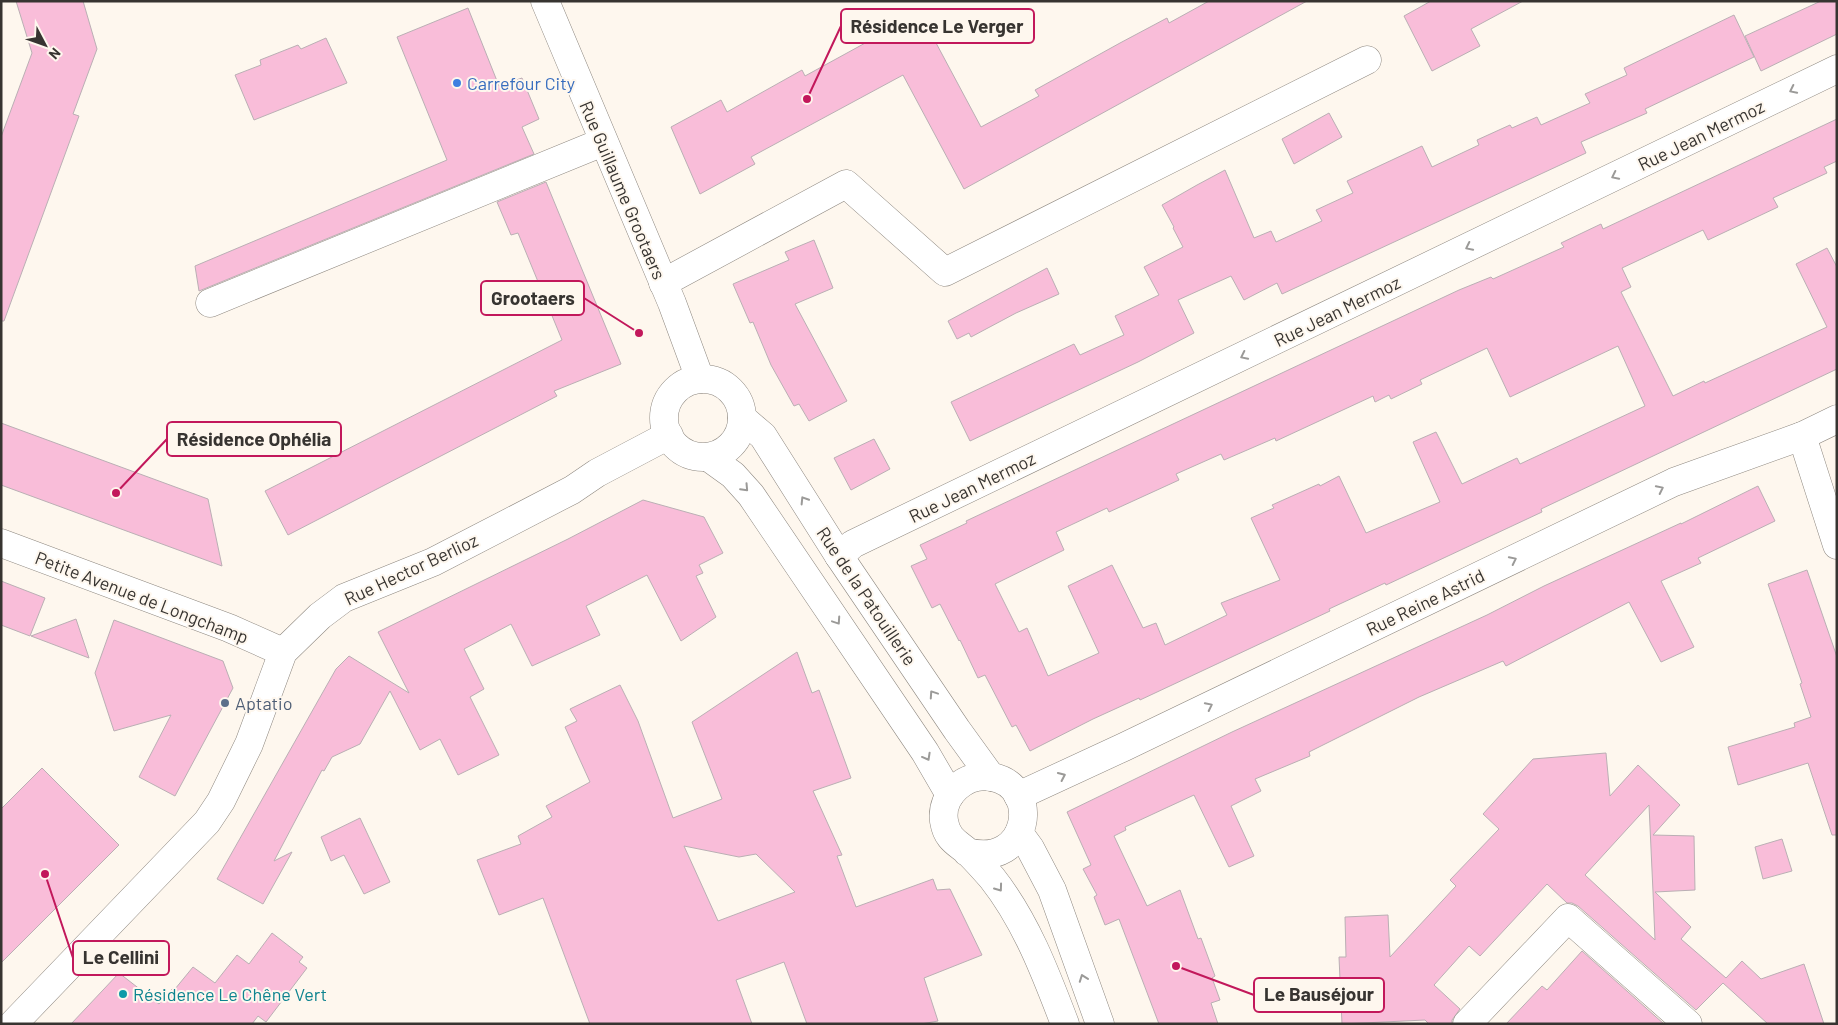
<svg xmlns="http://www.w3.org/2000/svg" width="1838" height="1025" font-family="Barlow,sans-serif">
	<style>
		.building { fill: #f9bdd9; stroke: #baafb4; fill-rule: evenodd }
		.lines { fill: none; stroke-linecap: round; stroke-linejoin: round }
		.minor-casing { stroke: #8e8880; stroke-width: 29 }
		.minor { stroke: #fff; stroke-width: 28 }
		.oneway { stroke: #9b9a98 }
		.shop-dot { fill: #3f7fe0; stroke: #fef7ee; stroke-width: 2 }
		.service-dot { fill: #5c6f8a; stroke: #fef7ee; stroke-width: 2 }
		.culture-dot { fill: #0f9aa8; stroke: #fef7ee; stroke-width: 2 }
		.labels { text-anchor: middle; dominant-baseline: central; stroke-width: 4; stroke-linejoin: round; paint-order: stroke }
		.shop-label { font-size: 18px; fill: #366cbe; stroke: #fef7ee; text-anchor: start }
		.street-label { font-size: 18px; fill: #373431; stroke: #fef7ee }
		.service-label { font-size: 18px; fill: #4e5e75; stroke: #fef7ee; text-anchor: start }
		.culture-label { font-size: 18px; fill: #0d838f; stroke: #fef7ee; text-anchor: start }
		.leader { fill: none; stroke: #c2185b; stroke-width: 2 }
		.callout-dot { fill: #c2185b; stroke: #fef7ee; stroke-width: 2 }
		.callout { fill: #fef7ee; stroke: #c2185b; stroke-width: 2 }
		.callout-label { font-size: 19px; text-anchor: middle; font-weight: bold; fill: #373431 }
	</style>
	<rect width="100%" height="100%" fill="#fef7ee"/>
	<g class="building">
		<path d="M16,1H83L97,49L73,114L79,116L4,321H1V137L32,53Z"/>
		<path d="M1209,1H1307L964,189L903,75L751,157L755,164L700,194L671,127L721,100L727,112L802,70L805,76L920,13L981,127L1039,96L1035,90L1120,43L1167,18L1169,23Z"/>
		<path d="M1431,1H1523L1471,29L1480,46L1432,71L1404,16Z"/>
		<path d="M1821,1H1837V34L1761,71L1745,36Z"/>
		<path d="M468,8L499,86L522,78L539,119L522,127L534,154L199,291L195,266L447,160L397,37Z"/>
		<path d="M1734,15L1754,57L1645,109L1647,113L1581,142L1586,153L1282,294L1277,283L1244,300L1231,276L1178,300L1194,333L1138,362L970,441L951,402L1074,344L1080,355L1124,335L1115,316L1159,295L1144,267L1183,247L1173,228L1174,227L1162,205L1197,185L1225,170L1254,238L1271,231L1276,242L1322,221L1316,210L1353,193L1347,181L1422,146L1432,167L1479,145L1477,140L1510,125L1512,128L1537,117L1541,125L1590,103L1585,94L1627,75L1624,68Z"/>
		<path d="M326,38L347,83L254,120L235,75L261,65L260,60L298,45L301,49Z"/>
		<path d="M1329,113L1342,137L1294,164L1282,139Z"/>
		<path d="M1837,119V161L1824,167L1827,173L1773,198L1778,207L1708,240L1703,230L1622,268L1631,287L1621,292L1673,396L1704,381L1705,383L1827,327L1796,264L1827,248L1837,267V369L1541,509L1542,512L1386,585L1385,583L1329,609L1330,611L1140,700L1139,698L1093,719L1030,751L1016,725L1012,727L985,675L978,678L960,640L959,641L940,604L932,608L911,566L927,559L920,545L967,523L966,521L1459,290L1491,277L1493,279L1564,247L1561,243L1601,224L1603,229ZM1618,346L1645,406L1520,464L1517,458L1462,484L1436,432L1413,442L1440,502L1366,533L1339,476L1320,486L1319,484L1272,505L1274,508L1251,518L1280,580L1221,603L1227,615L1165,645L1156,623L1143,628L1112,565L1068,586L1099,653L1048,676L1027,628L1019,632L995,584L1064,550L1056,532L1107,508L1109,512L1179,480L1176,474L1221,454L1224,460L1275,438L1276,441L1373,396L1375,402L1389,395L1391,399L1422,384L1420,380L1487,348L1510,397Z"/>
		<path d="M546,182L621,364L554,391L557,396L288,535L265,491L562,340L518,233L511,235L497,202Z"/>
		<path d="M814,240L833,288L795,304L847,401L809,421L799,404L794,406L771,365L753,322L750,323L733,284L789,260L785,252Z"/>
		<path d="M1047,268L1059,294L1016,313L971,337L969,333L957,339L948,321Z"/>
		<path d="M1,423L208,499L222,566L1,485Z"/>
		<path d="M874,439L890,469L851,490L834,458Z"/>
		<path d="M1758,486L1775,521L1698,558L1701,563L1661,581L1694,647L1661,662L1629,602L1506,666L1503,661L1419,697L1309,752L1310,756L1255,779L1261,791L1231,806L1254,856L1229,867L1194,795L1125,827L1126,830L1114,836L1147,906L1180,890L1198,939L1201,938L1215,976L1212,978L1220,1000L1211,1003L1218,1024H1159L1119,919L1105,925L1094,897L1097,895L1083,869L1091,865L1067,812L1232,732L1487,615L1544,586L1681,523V524Z"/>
		<path d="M643,500L704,517L723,553L699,565L703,573L696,576L716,617L681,641L647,575L586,606L600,635L532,666L511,624L464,649L484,689L470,697L499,755L458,775L440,739L420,750L390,691L360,744L332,757L324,771L322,770L274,861L292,852L263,904L217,879L336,669L349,656L409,693L378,632L568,539Z"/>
		<path d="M1807,570L1837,657V835H1832L1808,763L1738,785L1728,747L1795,727L1794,723L1811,717L1800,684L1802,683L1768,584Z"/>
		<path d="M1,581L45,598L30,636L1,625Z"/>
		<path d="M76,619L89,658L31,636Z"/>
		<path d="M114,620L223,661L233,688L175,796L139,777L171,715L114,731L95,673Z"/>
		<path d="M797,652L812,693L819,690L851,778L813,791L842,855L837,856L856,907L933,879L937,890L950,889L982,955L924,978L938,1021L921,1024H807L784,962L736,980L752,1024H590L543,898L499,915L477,860L521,844L518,836L552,817L546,806L590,782L565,727L577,721L570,709L620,685L638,721L673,818L722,799L692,722ZM684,846L739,857L756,854L795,892L718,921Z"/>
		<path d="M1606,753L1610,796L1638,765L1680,805L1653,835L1694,836L1695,890L1655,892L1691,927L1681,939L1726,978L1742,961L1761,979L1804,964L1824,1024H1768L1723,983L1696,1010L1578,906L1572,903H1567L1547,884L1480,956L1469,946L1434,985L1460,1009L1452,1020V1024H1429L1425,1020L1342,1024L1339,957H1346L1345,917L1388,915L1390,957L1456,886L1450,880L1499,829L1483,814L1533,759ZM1649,805L1653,892L1655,940L1585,875Z"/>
		<path d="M42,768L119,845L1,963V809Z"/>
		<path d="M360,818L390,882L364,894L344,855L331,861L321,837Z"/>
		<path d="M1782,839L1792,871L1763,879L1755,847Z"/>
		<path d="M272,933L303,957L299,962L307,968L266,1022L258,1016L252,1024H71L119,973L159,1004L173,988L175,989L193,967L215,983L237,955L249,964Z"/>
		<path d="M1582,951L1664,1024H1506L1542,986L1547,990Z"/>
	</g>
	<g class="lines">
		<defs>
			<g id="minor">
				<path d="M545,1L672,303L700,379"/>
				<path d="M663,283L846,184L945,272L1367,60"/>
				<path d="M210,303L603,142"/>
				<circle cx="703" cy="418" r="39"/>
				<path d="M742,418L763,436L839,556L957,730L991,777"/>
				<path d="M1802,436L1837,545"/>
				<path d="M708,457L733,475L751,495L925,752L950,795"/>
				<path d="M1,543L229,628L283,652"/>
				<path d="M839,556L853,544L1837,69"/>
				<path d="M1018,796L1124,747L1674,482L1802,436L1837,419"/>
				<path d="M1019,833L1030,848L1052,890L1100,1024"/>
				<path d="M967,852C1030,869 1042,786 992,777C966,772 940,795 944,821C947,840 958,843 969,853C977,861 985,870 992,878C1026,921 1046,974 1065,1024"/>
				<path d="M13,1024L207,822L221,801L249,744L283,652L320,616L344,598L433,562L572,490L597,473L669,435"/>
				<path d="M1467,1024L1568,918L1688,1024"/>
			</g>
		</defs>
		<use href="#minor" class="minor-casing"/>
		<use href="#minor" class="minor"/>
	</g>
	<defs><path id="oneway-chevron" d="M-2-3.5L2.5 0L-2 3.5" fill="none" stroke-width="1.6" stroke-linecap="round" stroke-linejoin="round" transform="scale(1.25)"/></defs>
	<g class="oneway">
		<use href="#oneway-chevron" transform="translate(1793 90) rotate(154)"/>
		<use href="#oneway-chevron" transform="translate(1615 176) rotate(154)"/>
		<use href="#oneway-chevron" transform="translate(1469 247) rotate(154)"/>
		<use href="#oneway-chevron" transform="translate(1244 356) rotate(154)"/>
		<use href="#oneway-chevron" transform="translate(745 488) rotate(47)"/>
		<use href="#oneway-chevron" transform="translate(1660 489) rotate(-26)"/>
		<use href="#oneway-chevron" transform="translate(804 500) rotate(-122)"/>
		<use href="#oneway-chevron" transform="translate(1513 560) rotate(-26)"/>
		<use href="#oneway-chevron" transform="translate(837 621) rotate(56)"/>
		<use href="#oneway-chevron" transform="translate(933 694) rotate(-124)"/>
		<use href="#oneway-chevron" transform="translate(1209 706) rotate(-26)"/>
		<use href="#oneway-chevron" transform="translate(927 757) rotate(61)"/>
		<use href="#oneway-chevron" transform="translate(1062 776) rotate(-25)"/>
		<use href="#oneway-chevron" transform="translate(999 888) rotate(54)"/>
		<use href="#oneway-chevron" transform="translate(1083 978) rotate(-110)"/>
	</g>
	<circle class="shop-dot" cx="457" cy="83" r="5"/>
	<circle class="service-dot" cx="225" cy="703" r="5"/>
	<circle class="culture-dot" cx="123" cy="994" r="5"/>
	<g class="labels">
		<g class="shop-label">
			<text x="467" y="83">Carrefour City</text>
		</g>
		<g class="street-label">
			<text transform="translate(1701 135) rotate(-26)">Rue Jean Mermoz</text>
			<text transform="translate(623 190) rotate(67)">Rue Guillaume Grootaers</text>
			<text transform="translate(1337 311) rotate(-26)">Rue Jean Mermoz</text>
			<text transform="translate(972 487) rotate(-26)">Rue Jean Mermoz</text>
			<text transform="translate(411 569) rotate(-25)">Rue Hector Berlioz</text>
			<text transform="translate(867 596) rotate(56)">Rue de la Patouillerie</text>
			<text transform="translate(142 597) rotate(21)">Petite Avenue de Longchamp</text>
			<text transform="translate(1425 602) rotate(-26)">Rue Reine Astrid</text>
		</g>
		<g class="service-label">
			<text x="235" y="703">Aptatio</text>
		</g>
		<g class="culture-label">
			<text x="133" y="994">Résidence Le Chêne Vert</text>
		</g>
	</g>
	<path class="leader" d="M807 99L841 26M639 333L584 298M116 493L167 439M45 874L73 958M1176 966L1254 995"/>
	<g class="callout-dot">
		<circle cx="807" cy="99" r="5"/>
		<circle cx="639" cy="333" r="5"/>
		<circle cx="116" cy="493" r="5"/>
		<circle cx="45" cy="874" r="5"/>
		<circle cx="1176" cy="966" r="5"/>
	</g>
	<g class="callout">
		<rect x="841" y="9" width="193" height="34" rx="5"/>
		<rect x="481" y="281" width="103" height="34" rx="5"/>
		<rect x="167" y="422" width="174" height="34" rx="5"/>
		<rect x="73" y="941" width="96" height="34" rx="5"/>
		<rect x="1254" y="978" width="130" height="34" rx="5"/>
	</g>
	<g class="callout-label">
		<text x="937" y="33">Résidence Le Verger</text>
		<text x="533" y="305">Grootaers</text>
		<text x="254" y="446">Résidence Ophélia</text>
		<text x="121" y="964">Le Cellini</text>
		<text x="1319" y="1001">Le Bauséjour</text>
	</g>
	<rect width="1838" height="1025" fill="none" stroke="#373431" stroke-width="5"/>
	<g transform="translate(45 45) rotate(131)" stroke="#fef7ee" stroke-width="4" paint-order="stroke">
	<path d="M0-4L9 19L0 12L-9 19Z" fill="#373431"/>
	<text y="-8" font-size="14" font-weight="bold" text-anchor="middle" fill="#373431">N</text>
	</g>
</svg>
